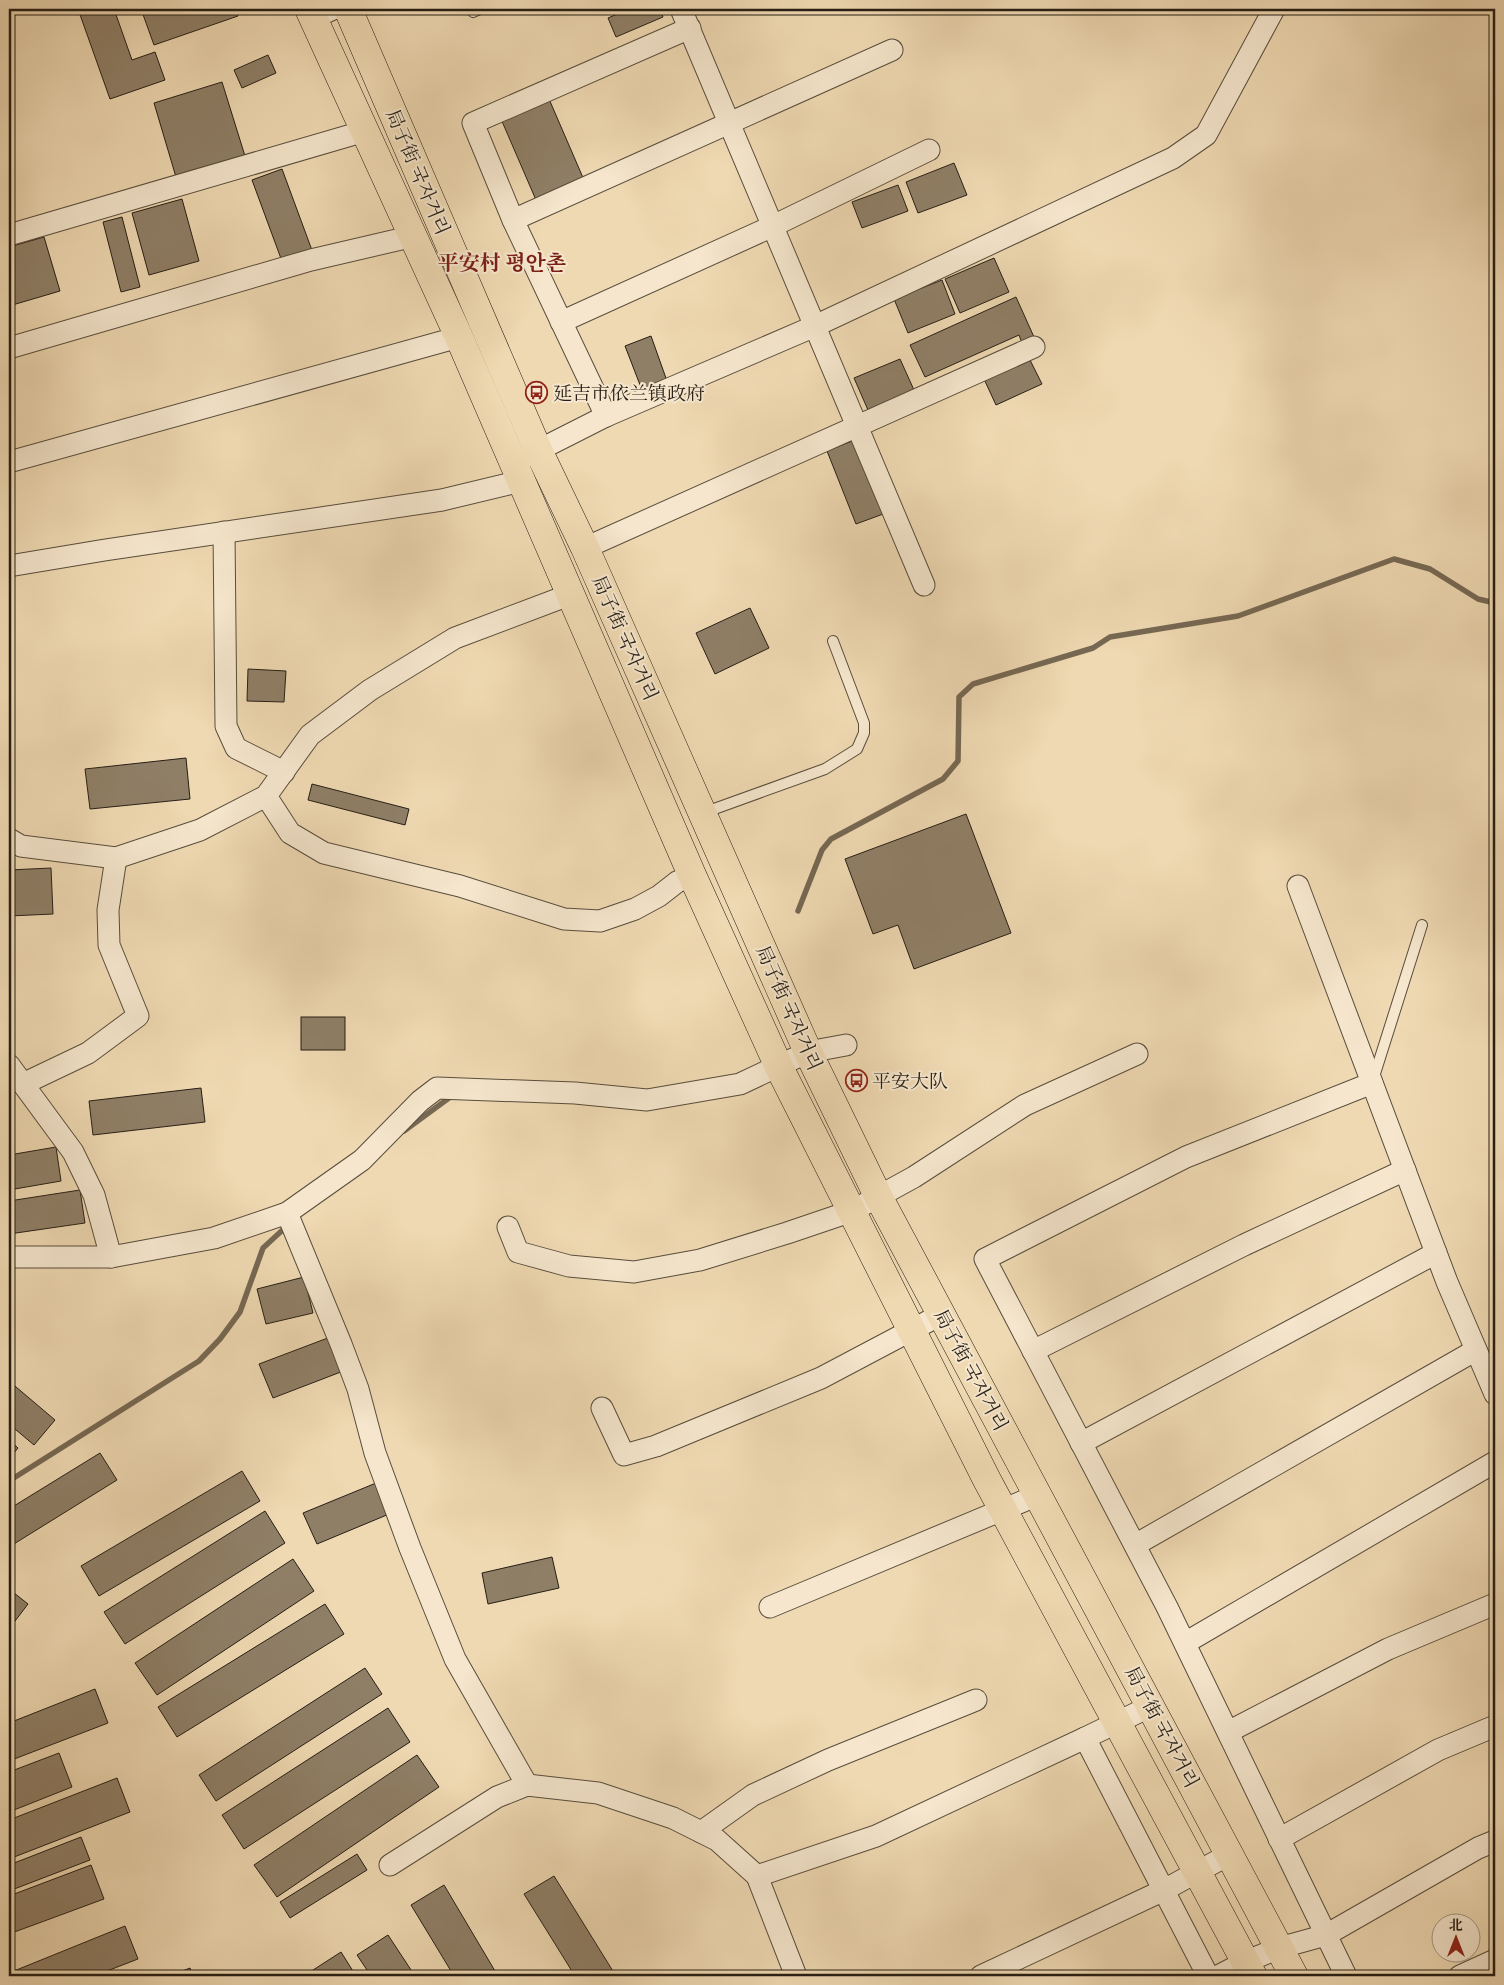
<svg xmlns="http://www.w3.org/2000/svg" width="1504" height="1985" font-family="'IM FELL Great Primer','Noto Serif SC','Noto Serif KR',serif">
	<style>
		.lines { fill: none; stroke-linecap: round; stroke-linejoin: round }
		.stream { stroke: #766853; stroke-width: 5.5 }
		.building { fill: #8f7f67; stroke: #261e15 }
		.lane-casing { stroke: #584d3c; stroke-width: 12 }
		.street-casing { stroke: #584d3c; stroke-width: 23 }
		.primary-casing { stroke: #261e15; stroke-width: 29 }
		.lane { stroke: #f5e6cd; stroke-width: 10 }
		.street { stroke: #f5e6cd; stroke-width: 21 }
		.primary { stroke: #efd9b2; stroke-width: 28 }
		.labels { text-anchor: middle; dominant-baseline: central; stroke-width: 4; stroke-linejoin: round; paint-order: stroke }
		.street-label { font-size: 19px; fill: #261e15; stroke: #f5e6cd }
		.poi-label { font-size: 19px; fill: #261e15; stroke: #f5e6cd; text-anchor: start }
		.quarter-label { font-size: 21px; font-weight: bold; fill: #7a1f14; stroke: #f5e6cd }
	</style>
	<rect width="100%" height="100%" fill="#efd9b2"/>
	<filter id="stains"><feTurbulence type="fractalNoise" baseFrequency=".004" numOctaves="4"/><feColorMatrix values="0 0 0 0 .2 0 0 0 0 .09 0 0 0 0 .02 0 0 0 .5 -.17"/></filter>
	<radialGradient id="worn" r=".72"><stop offset=".6" stop-color="#630" stop-opacity="0"/><stop offset="1" stop-color="#630" stop-opacity=".3"/></radialGradient>
	<g class="lines">
		<g class="stream">
			<path d="M798,911L822,850L831,839L943,779L958,761L959,697L973,684L1093,648L1110,637L1238,616L1394,559L1430,569L1478,599L1495,603"/>
			<path d="M404,1131L453,1095"/>
			<path d="M9,1481L199,1361L220,1339L240,1312L263,1248L288,1225"/>
		</g>
	</g>
	<g class="building">
		<path d="M78,9H114L132,60L155,52L165,80L110,99Z"/>
		<path d="M141,9H235L238,16L154,45Z"/>
		<path d="M629,9H660L663,17L616,37L608,18Z"/>
		<path d="M268,55L276,73L242,88L234,70Z"/>
		<path d="M222,82L245,156L176,177L154,103Z"/>
		<path d="M549,99L584,180L536,200L501,119Z"/>
		<path d="M954,163L967,195L918,213L906,182Z"/>
		<path d="M282,169L313,253L283,264L252,180Z"/>
		<path d="M898,185L908,211L862,228L852,202Z"/>
		<path d="M182,199L199,261L149,275L132,213Z"/>
		<path d="M122,217L140,287L121,292L103,222Z"/>
		<path d="M44,237L60,291L9,306V247Z"/>
		<path d="M994,258L1009,292L960,313L945,279Z"/>
		<path d="M942,280L955,314L908,333L894,299Z"/>
		<path d="M1016,297L1034,337L1022,343L1019,335L925,377L910,345Z"/>
		<path d="M651,336L667,381L642,390L625,346Z"/>
		<path d="M1029,358L1042,384L996,405L984,379Z"/>
		<path d="M900,359L914,390L868,410L854,378Z"/>
		<path d="M857,439L886,513L856,524L827,451Z"/>
		<path d="M750,608L769,648L715,674L696,633Z"/>
		<path d="M248,669L286,671L284,702L247,701Z"/>
		<path d="M186,758L190,799L90,809L85,769Z"/>
		<path d="M312,784L409,809L405,825L308,800Z"/>
		<path d="M966,814L1011,933L914,969L898,925L873,934L845,859Z"/>
		<path d="M51,868L53,914L9,916V870Z"/>
		<rect x="301" y="1017" width="44" height="33"/>
		<path d="M201,1088L205,1122L93,1135L89,1101Z"/>
		<path d="M56,1147L61,1181L9,1190V1155Z"/>
		<path d="M80,1190L85,1223L9,1234V1201Z"/>
		<path d="M304,1277L313,1313L266,1324L257,1289Z"/>
		<path d="M333,1336L346,1370L273,1398L259,1364Z"/>
		<path d="M9,1381L55,1420L34,1445L9,1424Z"/>
		<path d="M9,1440L18,1448L9,1459Z"/>
		<path d="M100,1453L117,1480L9,1547V1509Z"/>
		<path d="M242,1471L260,1501L99,1596L81,1566Z"/>
		<path d="M381,1481L394,1512L317,1544L303,1513Z"/>
		<path d="M265,1511L285,1543L125,1644L104,1612Z"/>
		<path d="M552,1557L559,1588L488,1604L482,1573Z"/>
		<path d="M293,1559L314,1591L157,1695L135,1663Z"/>
		<path d="M9,1589L28,1604L9,1629Z"/>
		<path d="M325,1604L344,1634L177,1737L158,1707Z"/>
		<path d="M365,1668L382,1694L216,1801L199,1775Z"/>
		<path d="M95,1689L108,1723L9,1761V1723Z"/>
		<path d="M388,1708L410,1742L244,1849L222,1815Z"/>
		<path d="M59,1753L72,1787L9,1812V1772Z"/>
		<path d="M417,1755L439,1787L277,1897L254,1865Z"/>
		<path d="M117,1778L130,1812L9,1859V1820Z"/>
		<path d="M81,1837L90,1860L9,1891V1865Z"/>
		<path d="M357,1854L367,1870L290,1918L280,1902Z"/>
		<path d="M91,1865L104,1899L9,1934V1896Z"/>
		<path d="M554,1876L616,1976H575L524,1894Z"/>
		<path d="M444,1885L498,1976H454L411,1905Z"/>
		<path d="M125,1926L138,1959L94,1976H9V1973Z"/>
		<path d="M388,1935L415,1976H371L357,1955Z"/>
		<path d="M341,1952L356,1976H313L310,1972Z"/>
		<path d="M190,1968L193,1976H170Z"/>
	</g>
	<g class="lines">
		<defs>
			<g id="lane">
				<path d="M471,9L473,12L480,9"/>
				<path d="M316,23L346,9"/>
				<path d="M703,813L825,769L857,749L864,733V723L833,641"/>
				<path d="M1373,1080L1422,925"/>
			</g>
			<g id="street">
				<path d="M681,9L924,585"/>
				<path d="M513,220L892,50"/>
				<path d="M9,235L365,131"/>
				<path d="M561,322L773,226L929,150"/>
				<path d="M9,348L311,260L414,236"/>
				<path d="M606,416L513,220L473,123L690,28"/>
				<path d="M525,457L606,416L815,326L1173,158L1206,135L1274,9"/>
				<path d="M9,462L459,337"/>
				<path d="M224,532L226,726L236,748L284,772"/>
				<path d="M585,548L1034,347"/>
				<path d="M9,566L105,550L442,500L521,481"/>
				<path d="M266,796L290,833L324,853L460,886L564,919L600,921L635,909L659,896L677,882L692,875"/>
				<path d="M9,839L21,846L116,858L200,830L266,796L310,735L370,690L455,638L569,595"/>
				<path d="M1298,886L1447,1282L1495,1394"/>
				<path d="M9,1065L73,1152L94,1195L111,1257"/>
				<path d="M23,1084L88,1053L138,1016L109,945L108,910L116,858"/>
				<path d="M287,1213L341,1344L358,1389L375,1453L410,1548L455,1659L527,1785"/>
				<path d="M508,1227L518,1252L569,1266L634,1272L700,1260L787,1233L852,1211L914,1177L1025,1105L1137,1054"/>
				<path d="M9,1257H111L214,1238L287,1213L362,1160L420,1101L437,1088L575,1093L647,1100L740,1084L808,1052L846,1045"/>
				<path d="M1033,1351L1244,1245L1405,1170"/>
				<path d="M602,1408L624,1455L656,1446L821,1378L942,1314"/>
				<path d="M1081,1443L1436,1253"/>
				<path d="M1135,1545L1476,1350"/>
				<path d="M770,1607L1038,1495"/>
				<path d="M1185,1643L1495,1462"/>
				<path d="M1151,1706L1085,1738L1208,1976"/>
				<path d="M1228,1732L1388,1649L1495,1604"/>
				<path d="M701,1832L753,1795L828,1760L976,1700"/>
				<path d="M1279,1839L1438,1750L1495,1726"/>
				<path d="M390,1865L497,1797L527,1785L598,1793L673,1818L717,1840L757,1876L796,1976"/>
				<path d="M757,1876L876,1836L1085,1738"/>
				<path d="M981,1976L1164,1890L1230,1854"/>
				<path d="M1218,1976L1245,1962L1279,1948L1326,1935L1478,1848L1495,1841"/>
				<path d="M1346,1976L1167,1607L985,1259L1186,1157L1372,1083"/>
				<path d="M1460,1976L1495,1960"/>
			</g>
			<g id="primary">
				<path d="M309,9L459,337L692,875L779,1067L987,1480L1253,1976"/>
				<path d="M348,9L538,450L585,548L808,1052L878,1196L1294,1976"/>
			</g>
		</defs>
		<use href="#lane" class="lane-casing"/>
		<use href="#street" class="street-casing"/>
		<use href="#primary" class="primary-casing"/>
		<use href="#lane" class="lane"/>
		<use href="#street" class="street"/>
		<use href="#primary" class="primary"/>
	</g>
	<defs>
		<symbol id="bus-ring" viewBox="-11 -11 22 22"><circle r="9.5" fill="#f5e6cd" stroke="#8f2418" stroke-width="1.5"/><path d="M-5-6H5V4H4V6H2V4H-2V6H-4V4H-5ZM-3.5-4V0h7V-4ZM-3.5 1.2v1.5H-2V1.2ZM2 1.2v1.5H3.5V1.2Z" fill="#8f2418"/></symbol>
	</defs>
	<g fill-rule="evenodd">
		<use href="#bus-ring" x="524" y="380" width="25" height="25"/>
		<use href="#bus-ring" x="844" y="1068" width="25" height="25"/>
	</g>
	<g class="labels">
		<g class="street-label">
			<text transform="translate(418 172) rotate(67)">局子街 국자거리</text>
			<text transform="translate(625 638) rotate(66)">局子街 국자거리</text>
			<text transform="translate(789 1008) rotate(66)">局子街 국자거리</text>
			<text transform="translate(971 1370) rotate(62)">局子街 국자거리</text>
			<text transform="translate(1162 1727) rotate(62)">局子街 국자거리</text>
		</g>
		<g class="poi-label">
			<text x="553" y="393">延吉市依兰镇政府</text>
			<text x="872" y="1081">平安大队</text>
		</g>
		<g class="quarter-label">
			<text x="502" y="263">平安村 평안촌</text>
		</g>
	</g>
	<rect width="1504" height="1985" fill="none" stroke="#efd9b2" stroke-width="30"/>
	<rect x="10" y="10" width="1484" height="1965" fill="none" stroke="#261e15" stroke-width="2.5"/>
	<rect x="15" y="15" width="1474" height="1955" fill="none" stroke="#261e15"/>
	<g transform="translate(1456 1938)"><circle r="24" fill="#f5e6cd" stroke="#a29683"/>
	<path d="M0-4L9 19L0 12L-9 19Z" fill="#8f2418"/>
	<text y="-8" font-size="14" font-weight="bold" text-anchor="middle" fill="#261e15">北</text>
	</g>
	<rect width="100%" height="100%" filter="url(#stains)"/>
	<rect width="100%" height="100%" fill="url(#worn)"/>
</svg>
